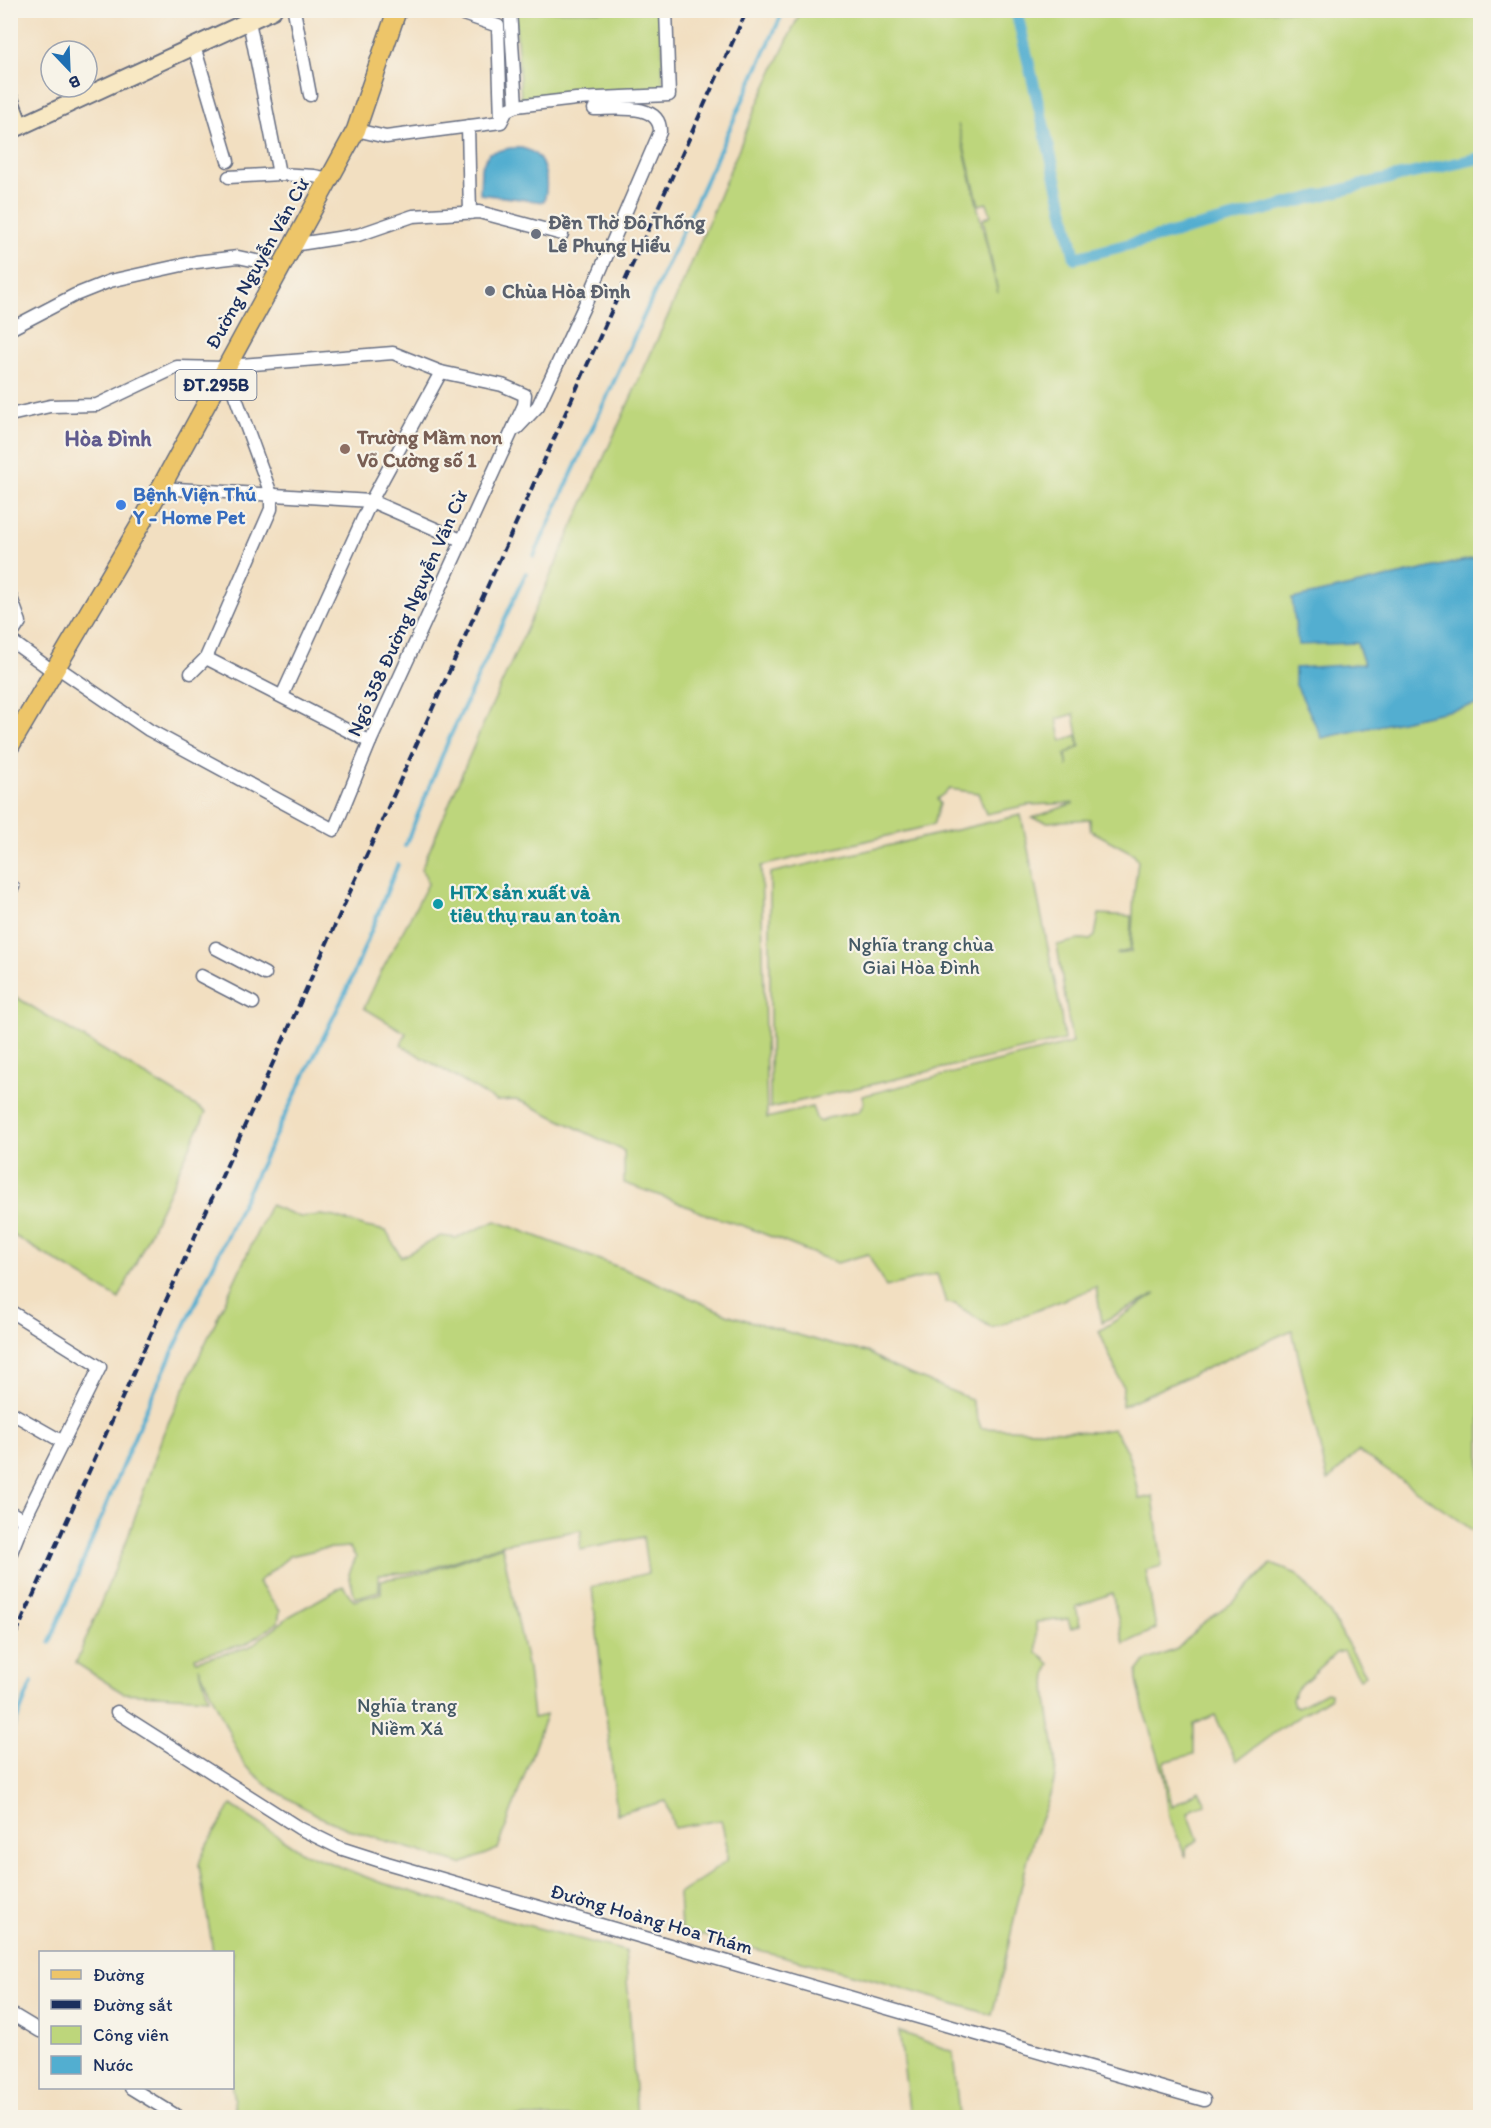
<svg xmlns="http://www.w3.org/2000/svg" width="1491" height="2128" font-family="Itim,sans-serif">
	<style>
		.green { fill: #bdd67b; stroke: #6c826c; stroke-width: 1.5; fill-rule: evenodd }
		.water { fill: #52aed0; stroke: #366e97; stroke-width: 1.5 }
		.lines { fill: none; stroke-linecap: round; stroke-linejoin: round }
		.stream { stroke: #52aed0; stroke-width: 4 }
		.canal { stroke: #52aed0; stroke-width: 12 }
		.street-casing { stroke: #666d81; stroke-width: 15 }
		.secondary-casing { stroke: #666d81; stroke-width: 20 }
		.primary-casing { stroke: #666d81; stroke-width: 21 }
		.street { stroke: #fff; stroke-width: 12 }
		.secondary { stroke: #f8e8c3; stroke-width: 16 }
		.primary { stroke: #edc569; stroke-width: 18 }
		.rail { stroke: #1b2f5e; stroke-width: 4; stroke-dasharray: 9 4.5; stroke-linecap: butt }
		.worship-dot { fill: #6b7280; stroke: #f7f3e8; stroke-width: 2 }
		.education-dot { fill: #8d6e63; stroke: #f7f3e8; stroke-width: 2 }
		.shop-dot { fill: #3f7fe0; stroke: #f7f3e8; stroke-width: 2 }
		.culture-dot { fill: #0f9aa8; stroke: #f7f3e8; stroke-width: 2 }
		.labels { text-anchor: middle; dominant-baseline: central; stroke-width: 4.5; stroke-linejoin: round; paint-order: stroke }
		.shield { fill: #f7f3e8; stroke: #5d6a87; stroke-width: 1.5 }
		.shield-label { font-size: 18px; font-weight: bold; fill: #1b2f5e }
		.worship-label { font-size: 20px; font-weight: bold; fill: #5b616d; stroke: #f7f3e8; text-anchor: start }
		.street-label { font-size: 20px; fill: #1b2f5e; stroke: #f7f3e8 }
		.education-label { font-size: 20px; font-weight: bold; fill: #785e54; stroke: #f7f3e8; text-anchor: start }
		.shop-label { font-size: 20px; font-weight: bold; fill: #366cbe; stroke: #f7f3e8; text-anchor: start }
		.culture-label { font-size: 20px; font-weight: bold; fill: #0d838f; stroke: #f7f3e8; text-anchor: start }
		.park-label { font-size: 20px; fill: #445965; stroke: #f7f3e8 }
		.quarter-label { font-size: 22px; font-weight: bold; fill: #605b8e; stroke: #f7f3e8 }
	</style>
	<rect width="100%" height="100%" fill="#f7f3e8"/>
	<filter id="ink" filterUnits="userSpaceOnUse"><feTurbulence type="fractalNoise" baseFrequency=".0167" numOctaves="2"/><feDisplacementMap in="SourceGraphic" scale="12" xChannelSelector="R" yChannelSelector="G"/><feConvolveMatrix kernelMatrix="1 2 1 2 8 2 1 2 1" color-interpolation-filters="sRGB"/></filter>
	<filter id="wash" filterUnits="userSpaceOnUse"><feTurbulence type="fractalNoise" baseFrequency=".008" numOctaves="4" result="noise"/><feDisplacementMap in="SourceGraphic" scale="24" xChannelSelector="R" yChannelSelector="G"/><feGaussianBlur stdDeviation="1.35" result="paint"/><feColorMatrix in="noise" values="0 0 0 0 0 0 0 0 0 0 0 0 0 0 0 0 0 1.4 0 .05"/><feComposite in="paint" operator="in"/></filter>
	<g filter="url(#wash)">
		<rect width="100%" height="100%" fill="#f2dfc1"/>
		<g class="green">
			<path d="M515,11H662L663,92L521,99Z"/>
			<path d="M801,11H1480V557L1292,599L1357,643L1364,664L1322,738L1480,704V1536L1451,1514L1358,1451L1328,1481L1292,1330L1122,1406L1123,1387L1099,1331L1156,1294L1102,1322L1096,1287L992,1328L955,1304L946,1303L937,1274L886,1287L868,1254L837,1263L744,1226L710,1216L672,1200L624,1183V1151L525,1103L516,1100L496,1101L401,1045L406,1033L364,1008L379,976L428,884L425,875L421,870L478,736L689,269L756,107ZM958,124L979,205L987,203L991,215L983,219L998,293ZM1074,714L1080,746L1066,754L1068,767L1065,754L1079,746L1077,735L1061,741L1057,719ZM950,789L978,793L986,814L1028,805L1074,803L1032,818L1048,822L1090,819V830L1134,854L1138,861L1134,893L1131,952L1116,954L1130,950L1131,916L1099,914L1095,936L1090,940L1083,939L1057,945L1072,1043L862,1096L864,1102L859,1112L827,1118L821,1122L817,1120L812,1107L767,1118L761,866L933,825L940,804L937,799Z"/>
			<path d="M1021,815L1060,1007L1064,1040L770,1108V873Z"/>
			<path d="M11,994L206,1112L119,1299L11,1234Z"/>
			<path d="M270,1205L300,1217L321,1215L335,1217L366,1227L386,1231L401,1257L441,1236L456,1238L496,1221L637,1274L729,1315L833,1345L867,1352L893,1367L971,1399L981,1428L1095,1432L1113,1429C1131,1452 1134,1472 1139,1499L1153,1496L1162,1566L1146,1570L1156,1629L1124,1644L1112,1593L1076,1607L1080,1625L1071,1628L1068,1619L1036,1622L1037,1652L1050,1664C1039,1686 1056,1739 1056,1763C1056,1794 1037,1822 1030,1851C1016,1905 1006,1961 992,2015L868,1978L681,1930L679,1894L709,1874L727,1860V1846L721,1820L674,1828L666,1801L617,1814L592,1587L648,1573L643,1537L580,1550L581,1530L504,1544L424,1571L379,1575V1591L355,1598L349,1574L356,1557L349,1547L320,1549L290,1556L258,1582L280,1611L278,1622L246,1644L195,1657L196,1661L249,1647L290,1616L343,1586L354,1601L381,1593V1580L424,1573L502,1546L528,1669L533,1718L546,1715L498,1849L461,1864L353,1831L318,1816L271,1788L244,1765L199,1667L209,1698L123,1693L76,1663L128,1537L163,1434Z"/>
			<path d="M1271,1564L1297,1574L1330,1614L1366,1675L1360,1679L1344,1651L1336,1653L1297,1689L1292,1699L1294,1705L1298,1707L1326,1692L1330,1693V1697L1281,1728L1236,1761L1215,1715L1194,1724V1754L1164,1762L1172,1807L1199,1790L1206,1804L1193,1808L1188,1813L1198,1840L1186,1847V1857L1169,1817L1164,1774L1145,1715L1137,1680V1672L1145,1661L1177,1649L1201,1625L1236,1600Z"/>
			<path d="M231,1805L302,1852L379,1882L500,1918L625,1951L637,2117H236L232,2088V1952H213L199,1865C204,1844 221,1825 231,1805Z"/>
			<path d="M899,2031L953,2052L959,2117H910Z"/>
		</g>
		<g class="water">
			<path d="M510,148C515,148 520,147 525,149C547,155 549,184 544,202L480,194L481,168L489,153Z"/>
			<path d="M1480,557V704L1322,738L1295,683V668L1364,664L1357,643L1298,645L1292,599Z"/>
		</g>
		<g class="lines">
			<g class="stream">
				<path d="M534,556L784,10"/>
				<path d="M405,846L449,739L526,573"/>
				<path d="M50,1642L145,1411L246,1195L350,983L398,864"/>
				<path d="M10,1736L32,1682"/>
			</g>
			<path class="canal" d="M1016,10L1075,258L1378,181L1480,158"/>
		</g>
	</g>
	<g filter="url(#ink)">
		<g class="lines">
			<defs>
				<g id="street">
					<path d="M294,10L310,95"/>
					<path d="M458,10L457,12L498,26L501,120"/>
					<path d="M510,10L516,106"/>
					<path d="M249,21L279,174L314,176L329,179"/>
					<path d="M194,46L228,161"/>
					<path d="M468,126L470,213"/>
					<path d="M356,130L386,137L501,122L507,110L516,106L576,99L669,95L666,10"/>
					<path d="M229,177L279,174"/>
					<path d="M292,245L358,235L413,216L479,212L562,234"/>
					<path d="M10,329L75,295L110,281L155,271L196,262L238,257L261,262L279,270"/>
					<path d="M10,415L50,406L97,405L177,367L225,368L271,494V509L206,658L191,673"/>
					<path d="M517,428L538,406L594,285L660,132C661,102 615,109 594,109"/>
					<path d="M160,488L371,501L461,540"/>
					<path d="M10,595L20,622L10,637"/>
					<path d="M10,640L54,672"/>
					<path d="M206,658L370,742"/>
					<path d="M57,667L149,730L334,830L370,742L524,405L525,395L502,385L441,372L393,353L227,366"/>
					<path d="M282,696L371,501L441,372"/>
					<path d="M10,886L13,887"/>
					<path d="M216,948L265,974"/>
					<path d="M201,976L253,1003"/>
					<path d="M10,1311L100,1367L24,1520L10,1555"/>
					<path d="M10,1412L63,1442"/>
					<path d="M10,1512L24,1520"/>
					<path d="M117,1712L299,1828L340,1848L387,1863L1204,2100"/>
					<path d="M10,2013L40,2031"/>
					<path d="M131,2088L180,2118"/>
				</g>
				<g id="secondary">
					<path d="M10,100L20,126"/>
					<path d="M10,131L273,10"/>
				</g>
				<path id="primary" d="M10,746L143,520L356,130L397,10"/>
			</defs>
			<use href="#street" class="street-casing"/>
			<use href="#secondary" class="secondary-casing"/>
			<use href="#primary" class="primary-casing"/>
			<use href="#street" class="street"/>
			<use href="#secondary" class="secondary"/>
			<use href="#primary" class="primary"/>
			<path class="rail" d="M10,1647L747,10"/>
		</g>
	</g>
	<g class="worship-dot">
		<circle cx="536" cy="234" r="6"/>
		<circle cx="490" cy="291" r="6"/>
	</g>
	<circle class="education-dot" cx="345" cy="449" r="6"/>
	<circle class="shop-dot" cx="121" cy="505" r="6"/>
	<circle class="culture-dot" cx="438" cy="904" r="6"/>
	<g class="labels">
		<rect class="shield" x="175.5" y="370" width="81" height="30" rx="4.5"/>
		<g class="shield-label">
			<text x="216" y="385">ĐT.295B</text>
		</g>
		<g class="worship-label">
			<text x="548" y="222">Đền Thờ Đô Thống<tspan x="548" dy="23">Lê Phụng Hiểu</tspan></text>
			<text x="502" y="291">Chùa Hòa Đình</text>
		</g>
		<g class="street-label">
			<text transform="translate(257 263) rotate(-61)">Đường Nguyễn Văn Cừ</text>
			<text transform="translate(407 613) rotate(-66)">Ngõ 358 Đường Nguyễn Văn Cừ</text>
			<text transform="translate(652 1919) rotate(16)">Đường Hoàng Hoa Thám</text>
		</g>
		<g class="education-label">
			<text x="357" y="437">Trường Mầm non<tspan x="357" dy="23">Võ Cường số 1</tspan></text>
		</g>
		<g class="shop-label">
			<text x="133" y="494">Bệnh Viện Thú<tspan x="133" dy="23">Y - Home Pet</tspan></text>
		</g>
		<g class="culture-label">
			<text x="450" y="892">HTX sản xuất và<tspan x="450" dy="23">tiêu thụ rau an toàn</tspan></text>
		</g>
		<g class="park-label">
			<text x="921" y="944">Nghĩa trang chùa<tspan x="921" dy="23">Giai Hòa Đình</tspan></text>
			<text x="407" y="1705">Nghĩa trang<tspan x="407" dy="23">Niềm Xá</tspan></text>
		</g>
		<g class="quarter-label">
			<text x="108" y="438">Hòa Đình</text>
		</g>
	</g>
	<rect width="1491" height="2128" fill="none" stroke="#f7f3e8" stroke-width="36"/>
	<rect x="39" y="1951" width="195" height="138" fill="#f7f3e8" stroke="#9fa5b1" stroke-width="1.5"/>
	<rect x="51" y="1970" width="30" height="9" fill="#edc569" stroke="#9fa5b1" stroke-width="1.5"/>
	<text x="93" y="1981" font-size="18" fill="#1b2f5e">Đường</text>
	<rect x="51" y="2000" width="30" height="9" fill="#1b2f5e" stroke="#9fa5b1" stroke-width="1.5"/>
	<text x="93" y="2011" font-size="18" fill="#1b2f5e">Đường sắt</text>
	<rect x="51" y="2026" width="30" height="18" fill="#bdd67b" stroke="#9fa5b1" stroke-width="1.5"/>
	<text x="93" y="2041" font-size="18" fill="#1b2f5e">Công viên</text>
	<rect x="51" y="2056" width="30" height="18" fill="#52aed0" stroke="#9fa5b1" stroke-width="1.5"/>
	<text x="93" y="2071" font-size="18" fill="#1b2f5e">Nước</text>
	<g transform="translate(69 69) rotate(157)"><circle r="28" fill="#f7f3e8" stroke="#9fa5b1" stroke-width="1.5"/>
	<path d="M0-4.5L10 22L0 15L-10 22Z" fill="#1f6fb2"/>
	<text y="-9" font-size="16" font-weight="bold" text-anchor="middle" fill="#1b2f5e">B</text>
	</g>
</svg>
